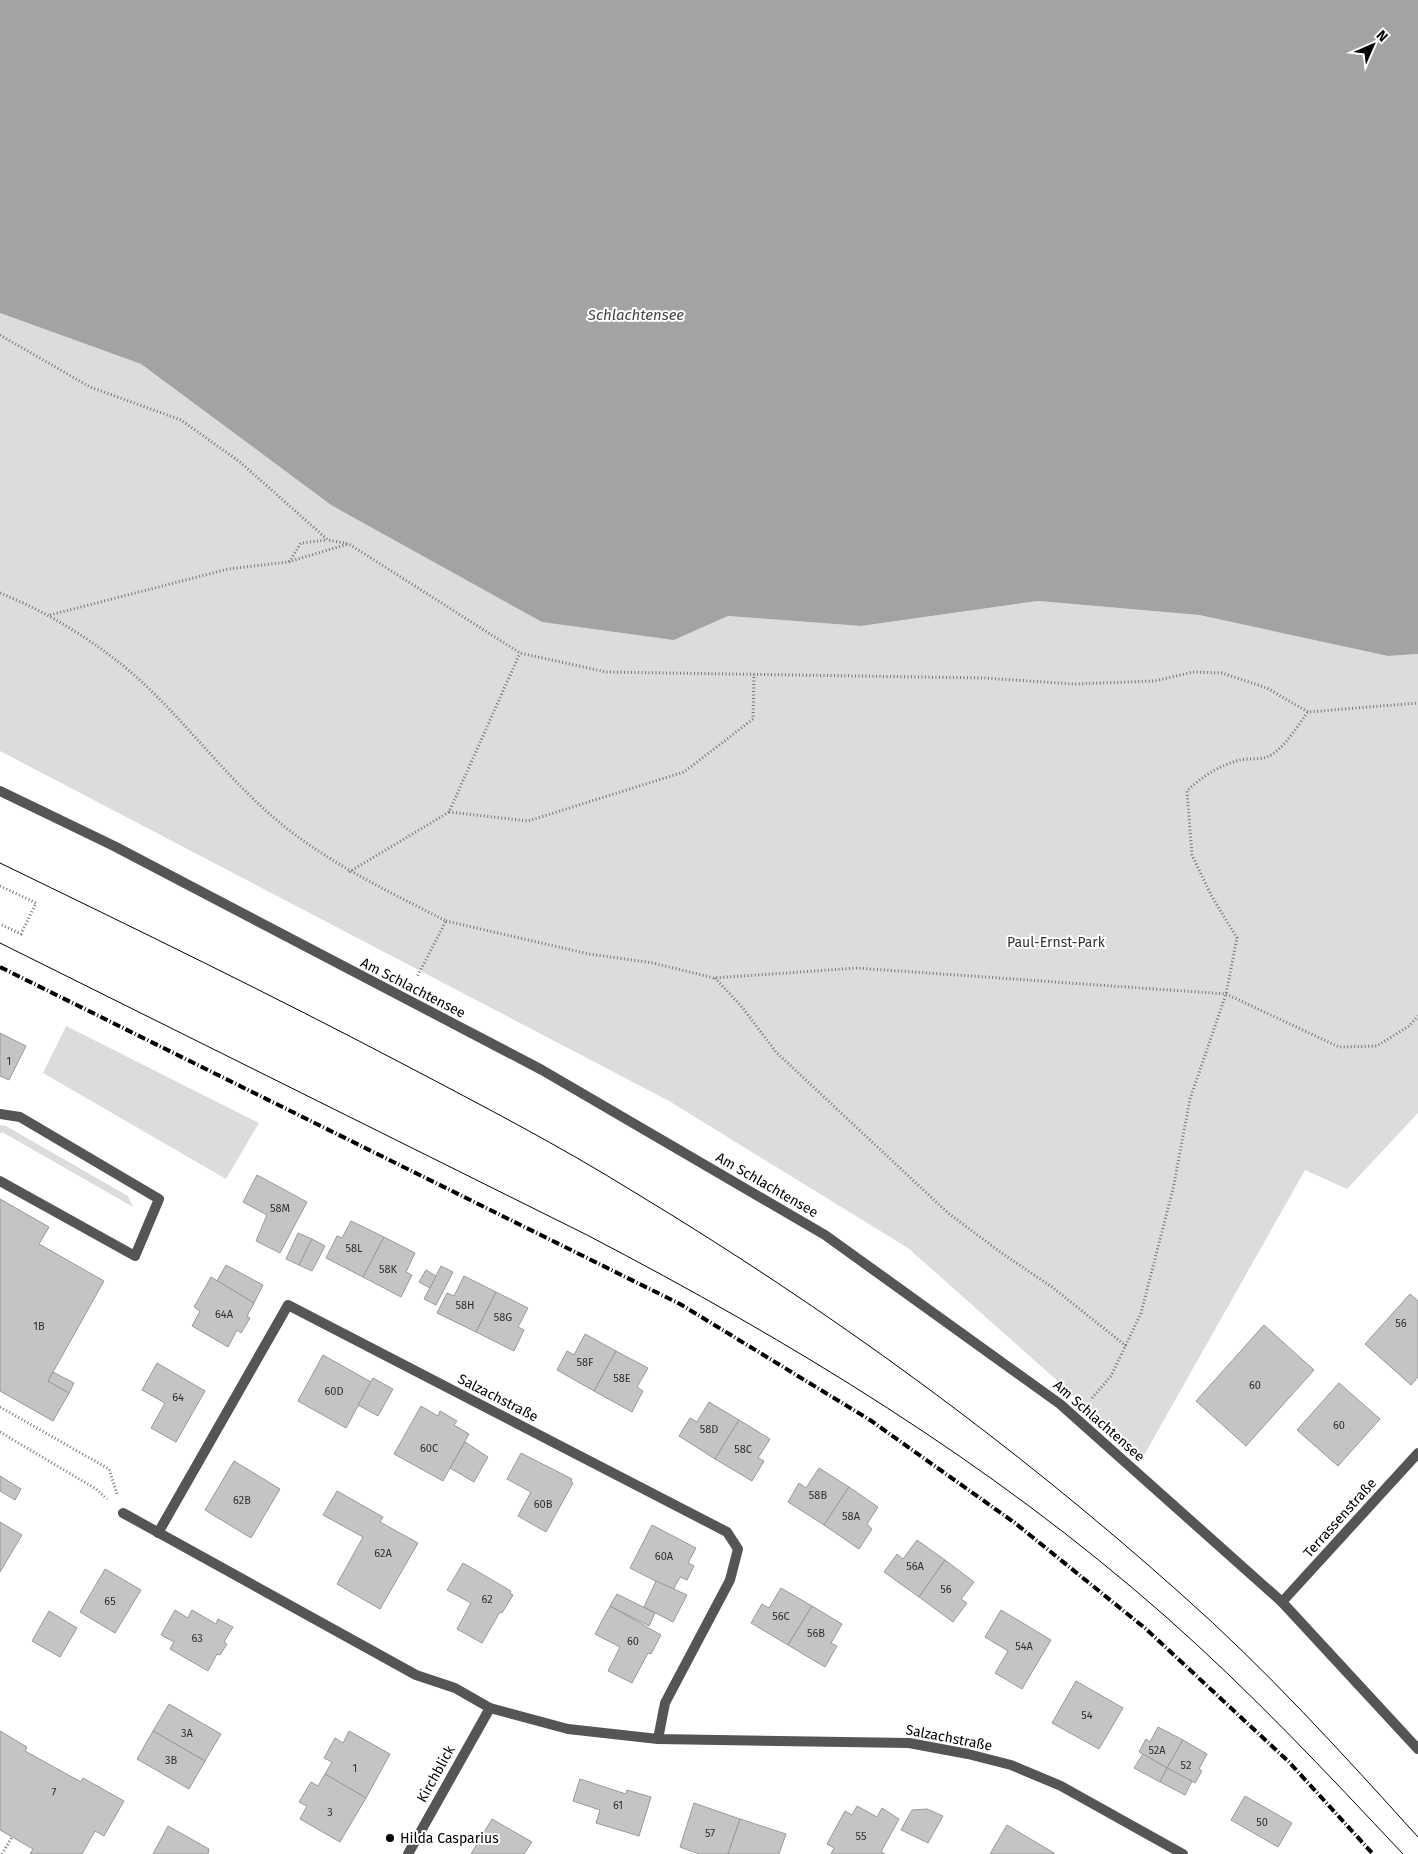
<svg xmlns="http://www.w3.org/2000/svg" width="1418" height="1854" font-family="'Fira Sans',sans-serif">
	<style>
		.green { fill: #dcdcdc }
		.water { fill: #a3a3a3 }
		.building { fill: #c4c4c4; stroke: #999 }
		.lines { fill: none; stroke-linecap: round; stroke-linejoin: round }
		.path { stroke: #777; stroke-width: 3; stroke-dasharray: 1 2.5; stroke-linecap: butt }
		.lane { stroke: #555; stroke-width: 10 }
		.street { stroke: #555; stroke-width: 10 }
		.tram { stroke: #000; stroke-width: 1 }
		.rail { stroke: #000; stroke-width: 4; stroke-dasharray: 8 2.5 1 2.5; stroke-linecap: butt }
		.poi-dot { fill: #000; stroke: #fff; stroke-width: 2 }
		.labels { text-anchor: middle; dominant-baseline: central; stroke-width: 4; stroke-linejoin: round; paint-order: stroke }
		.number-label { font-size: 11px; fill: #313131 }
		.park-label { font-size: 14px; fill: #333; stroke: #fff }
		.street-label { font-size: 14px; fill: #000; stroke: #fff }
		.poi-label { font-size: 14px; fill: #000; stroke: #fff; text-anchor: start }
		.water-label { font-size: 15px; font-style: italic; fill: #444; stroke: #fff }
	</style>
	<rect width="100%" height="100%" fill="#fff"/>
	<g class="green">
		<path d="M0,313L141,364L331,505L674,640L728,616L861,626L1038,601L1199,615L1388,656L1418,654V1113L1347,1189L1305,1170L1143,1457L908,1248L669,1101L0,751Z"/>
		<path d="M66,1026L259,1123L226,1179L43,1073Z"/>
		<path d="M0,1125L6,1126L128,1196L133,1207L2,1132L0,1134Z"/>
	</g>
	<path class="water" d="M0,0H1418V654L1388,656L1199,615L1038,601L861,626L728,616L674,640L542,622L331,505L141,364L0,313Z"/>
	<g class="building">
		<path d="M0,1033L26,1046L9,1080L0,1076Z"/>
		<path d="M257,1175L307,1202L280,1253L256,1241L267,1215L243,1202Z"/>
		<path d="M0,1199L49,1227L39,1244L104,1281L48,1381L69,1393L53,1421L0,1391Z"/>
		<path d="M351,1221L384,1237L363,1277L326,1258L337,1236L342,1238Z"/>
		<path d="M298,1233L312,1239L299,1265L286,1259Z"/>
		<path d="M384,1237L415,1253L406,1272L412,1275L401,1297L363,1277Z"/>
		<path d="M312,1239L325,1246L312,1271L299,1265Z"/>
		<path d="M226,1265L263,1285L254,1303L217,1281Z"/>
		<path d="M441,1266L453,1272L436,1305L424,1299Z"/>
		<path d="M426,1270L436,1276L430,1288L419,1282Z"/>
		<path d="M464,1276L496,1292L476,1332L437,1313L447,1293L454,1296Z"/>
		<path d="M211,1277L254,1303L247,1316L250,1318L241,1333L237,1330L228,1347L192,1326L200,1311L194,1307Z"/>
		<path d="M496,1292L528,1308L518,1327L524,1330L514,1351L476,1332Z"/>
		<path d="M1410,1294L1418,1301V1377L1411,1385L1365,1344Z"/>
		<path d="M1264,1325L1314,1370L1246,1446L1196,1401Z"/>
		<path d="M585,1334L616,1351L594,1391L557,1370L567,1351L574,1355Z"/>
		<path d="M616,1351L648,1368L637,1387L643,1391L632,1412L594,1391Z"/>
		<path d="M323,1355L371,1382L346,1428L298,1401Z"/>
		<path d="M157,1363L205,1391L176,1442L151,1428L165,1403L142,1390Z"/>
		<path d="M53,1372L74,1383L69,1393L48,1381Z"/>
		<path d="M373,1378L393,1389L378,1416L358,1405Z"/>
		<path d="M1339,1383L1380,1419L1338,1466L1297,1430Z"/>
		<path d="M709,1402L739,1420L715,1459L679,1436L690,1418L697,1422Z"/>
		<path d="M421,1406L438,1416L440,1411L457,1421L454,1425L469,1434L443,1481L394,1454Z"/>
		<path d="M739,1420L770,1439L758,1458L764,1461L752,1481L715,1459Z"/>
		<path d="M465,1442L488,1457L474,1482L450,1468Z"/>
		<path d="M521,1453L572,1479L571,1481L573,1483L546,1532L518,1516L531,1492L507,1479Z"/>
		<path d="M234,1461L280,1489L251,1538L205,1510Z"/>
		<path d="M819,1468L849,1487L824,1525L788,1502L799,1483L806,1488Z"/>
		<path d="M0,1476L21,1489L15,1500L0,1491Z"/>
		<path d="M849,1487L878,1507L867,1524L872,1529L859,1549L824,1525Z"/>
		<path d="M337,1491L383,1517L380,1522L418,1543L380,1609L337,1584L363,1537L323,1515Z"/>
		<path d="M0,1522L22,1535L0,1572Z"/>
		<path d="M652,1525L696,1548L688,1563L694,1566L687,1580L680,1577L673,1590L630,1568Z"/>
		<path d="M917,1540L945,1560L919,1597L884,1572L897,1554L903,1559Z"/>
		<path d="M945,1560L974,1582L961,1599L967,1603L953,1622L919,1597Z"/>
		<path d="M463,1563L511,1591L510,1593L513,1595L502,1613L500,1612L482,1643L457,1629L471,1603L447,1590Z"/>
		<path d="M105,1569L141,1590L115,1633L80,1612Z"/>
		<path d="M656,1581L687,1595L673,1622L644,1607Z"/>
		<path d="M781,1588L812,1606L788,1645L751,1623L762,1604L769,1608Z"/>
		<path d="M617,1594L655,1613L649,1626L610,1606Z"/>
		<path d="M610,1606L661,1635L651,1654L648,1653L632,1683L608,1671L620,1647L595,1634Z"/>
		<path d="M812,1606L842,1624L831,1643L837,1646L825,1667L788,1645Z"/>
		<path d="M175,1610L188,1618L192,1610L216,1624L218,1619L233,1627L224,1642L227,1644L220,1655L217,1654L208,1671L170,1649L174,1642L161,1635Z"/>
		<path d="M1001,1610L1051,1640L1022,1689L995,1673L1008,1651L985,1637Z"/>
		<path d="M49,1611L77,1628L60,1657L32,1641Z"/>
		<path d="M1076,1681L1123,1708L1099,1749L1052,1723Z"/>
		<path d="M169,1704L221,1734L205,1761L153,1731Z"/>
		<path d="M1158,1727L1183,1740L1167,1768L1139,1752L1146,1739L1150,1742Z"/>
		<path d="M0,1731L27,1747L25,1751L81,1782L83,1778L124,1801L104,1836L95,1831L82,1854H30L33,1849L0,1830Z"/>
		<path d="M153,1731L205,1761L189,1789L137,1759Z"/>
		<path d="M349,1731L390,1754L366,1798L325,1774L332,1762L324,1758L335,1738L343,1743Z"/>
		<path d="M1183,1740L1207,1754L1199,1769L1202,1771L1195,1783L1167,1768Z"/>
		<path d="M1143,1754L1167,1768L1160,1782L1134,1768Z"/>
		<path d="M1167,1768L1192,1781L1185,1795L1160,1782Z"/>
		<path d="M325,1774L366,1798L340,1842L300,1819L307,1806L299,1802L311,1782L318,1786Z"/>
		<path d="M580,1779L626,1794L627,1790L651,1797L639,1836L596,1823L600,1810L573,1801Z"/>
		<path d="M1245,1796L1292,1823L1278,1847L1231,1820Z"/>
		<path d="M694,1803L740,1819L728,1854H699L680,1847Z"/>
		<path d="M857,1806L877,1817L882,1808L899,1819L881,1852L885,1854H831L834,1848L827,1844L845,1811L852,1815Z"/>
		<path d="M927,1809L943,1816L928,1843L901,1830L912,1810Z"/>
		<path d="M492,1819L532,1842L524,1854H471Z"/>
		<path d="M740,1819L786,1834L779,1854H728Z"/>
		<path d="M1007,1825L1054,1853V1854H990Z"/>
		<path d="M168,1826L209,1849L208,1854H153Z"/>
	</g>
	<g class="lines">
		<g class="path">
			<path d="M0,335L90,387L181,420L240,462L328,540L349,544L520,653L606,672L985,678L1073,684L1155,681L1193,672L1222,673L1267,688L1308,712L1418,703"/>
			<path d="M289,562L301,543L327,540"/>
			<path d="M0,593C45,611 88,637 126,668C176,710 215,764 263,808C317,858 382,888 446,921L417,977"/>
			<path d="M50,615L228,569L288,562L348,544"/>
			<path d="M449,812L528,821L684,772L753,719L754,674"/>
			<path d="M349,872L449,812L520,653"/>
			<path d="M0,886L36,903L21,934L0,924"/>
			<path d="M446,921L589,954L653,963L714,978L857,968L1226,994L1339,1047L1377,1046L1409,1026L1418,1016"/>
			<path d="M715,978L742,1007L776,1052L948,1213L1003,1254L1052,1287L1126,1346"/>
			<path d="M1092,1398L1111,1376L1141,1313L1173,1189L1190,1099L1226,994L1237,938L1211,895L1192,855L1187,791C1201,777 1220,765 1240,760C1248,758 1259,760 1267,757C1284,750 1297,726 1308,712"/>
			<path d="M0,1407L109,1469L117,1494"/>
			<path d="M0,1432L96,1489L107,1499"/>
			<path d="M2,1854L12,1837"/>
		</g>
		<path class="lane" d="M0,1114L20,1117L159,1199L135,1256L0,1181"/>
		<g class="street">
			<path d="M0,791L114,846L542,1070L825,1235L1060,1404L1282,1602L1418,1749"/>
			<path d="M123,1513L416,1675L455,1688L490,1708L568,1729L658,1739L909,1743L968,1754L1011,1765L1061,1786L1183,1854"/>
			<path d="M158,1533L288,1305L727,1532L738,1549L730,1580L665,1703L658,1739"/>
			<path d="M1282,1602L1418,1453"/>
			<path d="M408,1854L490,1708"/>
		</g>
		<g class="tram">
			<path d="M0,863C136,929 272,995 405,1065C483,1106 560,1146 634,1192C828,1309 1012,1443 1181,1594C1266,1669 1342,1753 1418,1837"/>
			<path d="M0,943L587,1235C792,1342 990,1462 1165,1616C1249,1690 1326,1772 1403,1854"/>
		</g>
		<path class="rail" d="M0,967L680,1304L870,1420L1015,1523L1146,1629L1289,1762L1373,1854"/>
	</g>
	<circle class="poi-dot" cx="390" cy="1838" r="5"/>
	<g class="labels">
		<g class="number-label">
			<text x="9" y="1061">1</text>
			<text x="280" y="1208">58M</text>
			<text x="354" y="1248">58L</text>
			<text x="388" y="1269">58K</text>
			<text x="465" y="1305">58H</text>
			<text x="224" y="1314">64A</text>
			<text x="503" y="1317">58G</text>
			<text x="1401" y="1323">56</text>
			<text x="39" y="1326">1B</text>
			<text x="585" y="1362">58F</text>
			<text x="622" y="1378">58E</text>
			<text x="1255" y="1385">60</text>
			<text x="334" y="1391">60D</text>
			<text x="178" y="1397">64</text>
			<text x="1339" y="1425">60</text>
			<text x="709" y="1429">58D</text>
			<text x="429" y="1448">60C</text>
			<text x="743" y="1449">58C</text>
			<text x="818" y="1495">58B</text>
			<text x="242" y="1500">62B</text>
			<text x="543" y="1504">60B</text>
			<text x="851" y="1516">58A</text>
			<text x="383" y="1553">62A</text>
			<text x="664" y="1556">60A</text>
			<text x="915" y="1566">56A</text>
			<text x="946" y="1589">56</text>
			<text x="487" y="1599">62</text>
			<text x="110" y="1601">65</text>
			<text x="781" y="1616">56C</text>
			<text x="816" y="1633">56B</text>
			<text x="197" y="1638">63</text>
			<text x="633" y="1641">60</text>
			<text x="1024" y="1646">54A</text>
			<text x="1087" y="1715">54</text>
			<text x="187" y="1733">3A</text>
			<text x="1157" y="1750">52A</text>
			<text x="171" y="1760">3B</text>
			<text x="1186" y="1765">52</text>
			<text x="355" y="1768">1</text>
			<text x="54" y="1792">7</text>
			<text x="618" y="1805">61</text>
			<text x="330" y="1812">3</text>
			<text x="1262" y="1822">50</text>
			<text x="710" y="1833">57</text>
			<text x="861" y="1836">55</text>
		</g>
		<g class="park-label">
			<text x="1056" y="942">Paul-Ernst-Park</text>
		</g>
		<g class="street-label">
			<text transform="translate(413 988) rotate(27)">Am Schlachtensee</text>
			<text transform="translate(767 1185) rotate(30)">Am Schlachtensee</text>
			<text transform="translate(498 1398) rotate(27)">Salzachstraße</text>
			<text transform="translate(1099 1421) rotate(41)">Am Schlachtensee</text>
			<text transform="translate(1340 1518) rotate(-48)">Terrassenstraße</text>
			<text transform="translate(949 1738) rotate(11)">Salzachstraße</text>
			<text transform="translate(436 1774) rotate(-61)">Kirchblick</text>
		</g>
		<g class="poi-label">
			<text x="400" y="1838">Hilda Casparius</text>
		</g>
		<g class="water-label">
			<text x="636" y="315">Schlachtensee</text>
		</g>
	</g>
	<g transform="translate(1373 45) rotate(45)" stroke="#ffffff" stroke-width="4" paint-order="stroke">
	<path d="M0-4L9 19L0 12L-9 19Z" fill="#000000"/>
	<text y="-8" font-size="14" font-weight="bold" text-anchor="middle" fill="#000000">N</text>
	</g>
</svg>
